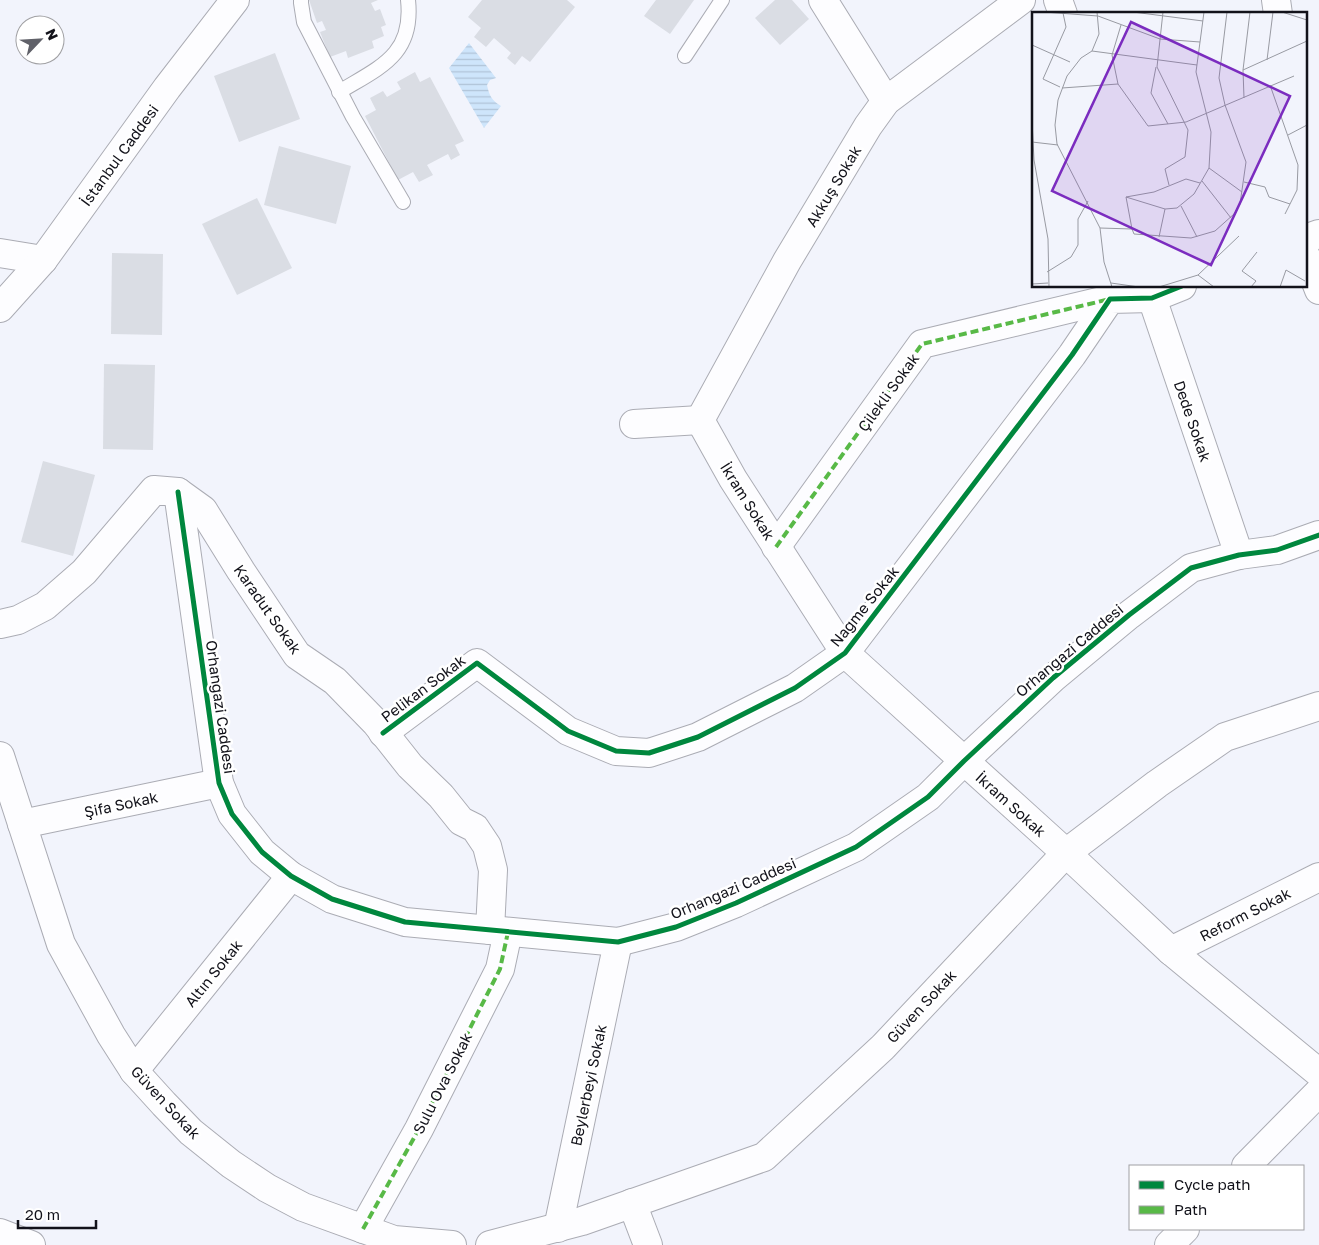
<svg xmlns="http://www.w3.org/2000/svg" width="1319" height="1245" font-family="'Golos Text',sans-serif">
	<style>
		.water { fill: url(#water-rules) }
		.building { fill: #dadde4 }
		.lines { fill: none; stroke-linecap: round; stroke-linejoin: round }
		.service-casing { stroke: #abacb4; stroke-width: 16 }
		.minor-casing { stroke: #abacb4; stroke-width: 30 }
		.tertiary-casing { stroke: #abacb4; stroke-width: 30 }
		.service { stroke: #fdfdff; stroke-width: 14 }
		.minor { stroke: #fdfdff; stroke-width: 28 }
		.tertiary { stroke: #fdfdff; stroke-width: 28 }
		.quiet { stroke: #58b947; stroke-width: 4; stroke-dasharray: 8 4; stroke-linecap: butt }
		.cycleway-casing { stroke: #fff; stroke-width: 8 }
		.cycleway { stroke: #00873e; stroke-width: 5 }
		.labels { text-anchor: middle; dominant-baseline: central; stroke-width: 5; stroke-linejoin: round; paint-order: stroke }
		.street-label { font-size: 15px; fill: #12121a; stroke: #fff }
		.inset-road { fill: none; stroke: #989aa2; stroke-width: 1 }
		.view { fill: #7b2cbf; fill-opacity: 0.15; stroke: #7b2cbf; stroke-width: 2.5 }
		.inset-edge { fill: none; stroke: #12121a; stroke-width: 2.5 }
	</style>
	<defs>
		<pattern id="water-rules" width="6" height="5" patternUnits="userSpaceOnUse" patternTransform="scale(1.25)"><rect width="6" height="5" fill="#cee5fb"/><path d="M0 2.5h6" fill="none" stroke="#b0c3d7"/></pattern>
	</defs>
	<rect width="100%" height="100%" fill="#f2f4fc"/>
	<path class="water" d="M469,43L496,78L490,80L487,85C489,95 492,101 501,106L484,128L449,68Z"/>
	<g class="building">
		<path d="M309,0H378L371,3L375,11L380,9L386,25L381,27L384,36L372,41L374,48L348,58L346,51L330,57L320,32L326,30L322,21L317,23Z"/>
		<path d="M482,0H567L575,7L530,62L522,56L515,65L507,58L511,53L494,38L486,47L474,37L481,28L468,17Z"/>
		<path d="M656,0H694L670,34L644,16Z"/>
		<path d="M775,0H792L809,19L780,45L755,18Z"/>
		<path d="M275,53L300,119L239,142L214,76Z"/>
		<path d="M415,72L420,82L430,77L464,141L455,145L460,155L451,160L448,154L427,165L433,175L419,182L413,172L398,180L365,116L376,110L370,98L383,91L387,97L401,89L397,82Z"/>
		<path d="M279,146L351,166L336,224L264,205Z"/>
		<path d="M257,198L292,268L237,295L202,224Z"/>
		<path d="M112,253L163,254L162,335L111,334Z"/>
		<path d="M104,364L155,365L153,450L103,449Z"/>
		<path d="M43,461L95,475L73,556L21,542Z"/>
	</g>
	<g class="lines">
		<defs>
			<g id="service">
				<path d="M301,0V3L304,22L353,117L403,202"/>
				<path d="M685,56L722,0"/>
				<path d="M339,92C380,67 414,55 408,0"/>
			</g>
			<g id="minor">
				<path d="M823,0L886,101"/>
				<path d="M1058,0L1063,14"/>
				<path d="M1276,0L1278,14"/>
				<path d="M1305,239L1319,234"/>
				<path d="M0,253L43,260"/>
				<path d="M1305,254L1319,290"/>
				<path d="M1148,286L1239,555"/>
				<path d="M700,420L733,479L845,653L1066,853L1171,951L1319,1073"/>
				<path d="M700,420L787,261L868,126L886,101L1021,0"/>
				<path d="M634,424L700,420"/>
				<path d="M178,492L219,783L232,814L262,852L291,876L332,899L405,922L618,942L676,927L736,903L856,847L928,797L964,761L1053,678L1129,615L1191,568L1239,555L1277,550L1319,535"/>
				<path d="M776,547L922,344L1110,299"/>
				<path d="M0,624L18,620L45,606L84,572L154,490L178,492L203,510L241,571L297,655L335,681L376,723L410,766L441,796L461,821L475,828L487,846L493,870L490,930"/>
				<path d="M383,733L477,663L568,731L616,751L649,753L698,737L795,688L845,653L1072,355L1110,299L1152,298L1182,286"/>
				<path d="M0,756L61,944L111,1035L134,1071L164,1104L191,1132L231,1164L267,1188L303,1207L394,1240L452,1245"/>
				<path d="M22,824L219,783"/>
				<path d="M1171,951L1319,877"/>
				<path d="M134,1071L291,876"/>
				<path d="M1246,1166L1319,1092"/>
				<path d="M632,1203L648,1245"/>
				<path d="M558,1228L618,942"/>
				<path d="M363,1229L419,1129L500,969L508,932"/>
				<path d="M0,1233L31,1245"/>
				<path d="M490,1245L582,1221L764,1157L883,1047L1066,853L1157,784L1225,737L1319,706"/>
				<path d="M1169,1245L1185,1229"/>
			</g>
			<path id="tertiary" d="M0,308L43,260L167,88L235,0"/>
		</defs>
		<use href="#service" class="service-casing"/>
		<use href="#minor" class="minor-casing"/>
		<use href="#tertiary" class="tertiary-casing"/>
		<use href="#service" class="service"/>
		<use href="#minor" class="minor"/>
		<use href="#tertiary" class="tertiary"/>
		<g class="quiet">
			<path d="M776,547L922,344L1110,299"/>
			<path d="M363,1229L419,1129L500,969L508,932"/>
		</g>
		<defs>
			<g id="cycleway">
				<path d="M178,492L219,783L232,814L262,852L291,876L332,899L405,922L618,942L676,927L736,903L856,847L928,797L964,761L1053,678L1129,615L1191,568L1239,555L1277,550L1319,535"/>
				<path d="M383,733L477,663L568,731L616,751L649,753L698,737L795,688L845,653L1072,355L1110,299L1152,298L1182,286"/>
			</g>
		</defs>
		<use href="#cycleway" class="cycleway-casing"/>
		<use href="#cycleway" class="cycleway"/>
	</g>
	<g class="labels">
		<g class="street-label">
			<text transform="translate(119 155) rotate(-54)">İstanbul Caddesi</text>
			<text transform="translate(833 186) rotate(-59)">Akkuş Sokak</text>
			<text transform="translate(888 392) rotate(-54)">Çilekli Sokak</text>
			<text transform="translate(1193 421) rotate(71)">Dede Sokak</text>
			<text transform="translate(748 501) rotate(58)">İkram Sokak</text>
			<text transform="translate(864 606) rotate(-51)">Nağme Sokak</text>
			<text transform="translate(268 609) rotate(55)">Karadut Sokak</text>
			<text transform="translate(1069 650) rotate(-40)">Orhangazi Caddesi</text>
			<text transform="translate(423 688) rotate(-37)">Pelikan Sokak</text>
			<text transform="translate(221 707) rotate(82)">Orhangazi Caddesi</text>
			<text transform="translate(121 804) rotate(-12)">Şifa Sokak</text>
			<text transform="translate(1011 804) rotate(42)">İkram Sokak</text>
			<text transform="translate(733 888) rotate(-23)">Orhangazi Caddesi</text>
			<text transform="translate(1245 914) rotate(-27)">Reform Sokak</text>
			<text transform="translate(213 973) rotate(-51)">Altın Sokak</text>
			<text transform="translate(921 1006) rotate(-47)">Güven Sokak</text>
			<text transform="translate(442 1083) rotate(-63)">Sulu Ova Sokak</text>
			<text transform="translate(588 1085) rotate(-78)">Beylerbeyi Sokak</text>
			<text transform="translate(166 1102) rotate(47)">Güven Sokak</text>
		</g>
	</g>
	<g transform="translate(1032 12)">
		<rect width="275" height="275" fill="#f2f4fc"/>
		<path class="inset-road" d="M12,0L66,4L128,27L168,30M101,0L171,9M131,0L125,55L156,118L153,145L133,157L137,173M250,0L275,8M89,13L80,43L86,72L116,114M0,33L38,50M60,39L49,46L35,64L26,88L23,113L25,132L68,216L72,250L80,275M60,39L165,53M60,39L67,22L65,0M235,48L241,0M124,55L119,81L136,112M211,58L275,29M238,73L266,153L265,178L253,202M28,75L11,67L34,15L31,1M30,76L86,72M212,86L211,58L218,0M0,109L2,148L16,227L17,275M116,114L154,110L262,64M256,123L275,113M0,130L26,133M177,156L210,180M170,169L199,206M212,170L233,175L237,185L258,192M94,185L133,197L145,196L162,182L177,156L179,120L164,60L172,0M149,194L165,225M68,216L100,217L102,222L159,226L183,219L202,202L208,192L214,150L193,93L187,66L195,0M100,217L94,185L122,180L154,167L168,171M127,225L133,197M15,260L39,245L46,233V207L56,189M79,271L107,275M0,272L16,271M127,275L166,263M182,275L166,263L207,224M219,275L224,269L210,259L225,240M248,275L254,258L273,269"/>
		<path class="view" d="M99,10L258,84L179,253L20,179Z"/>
		<rect width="275" height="275" class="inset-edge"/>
	</g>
	<rect x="1129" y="1165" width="175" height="65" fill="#ffffff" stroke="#a0a0a3"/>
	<rect x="1139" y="1181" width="25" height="8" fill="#00873e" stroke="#a0a0a3"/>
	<text x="1174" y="1190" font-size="15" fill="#12121a">Cycle path</text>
	<rect x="1139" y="1206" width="25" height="8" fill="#58b947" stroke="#a0a0a3"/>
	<text x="1174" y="1215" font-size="15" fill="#12121a">Path</text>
	<g transform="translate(40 40) rotate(65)"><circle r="24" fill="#ffffff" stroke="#a0a0a3"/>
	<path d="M0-4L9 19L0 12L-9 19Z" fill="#606169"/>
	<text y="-8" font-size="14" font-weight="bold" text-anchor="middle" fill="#12121a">N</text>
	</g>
	<path d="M18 1220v8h78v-8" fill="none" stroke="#12121a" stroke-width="2.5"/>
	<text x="25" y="1220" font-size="15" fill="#12121a" stroke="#ffffff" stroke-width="4" paint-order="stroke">20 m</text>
</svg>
